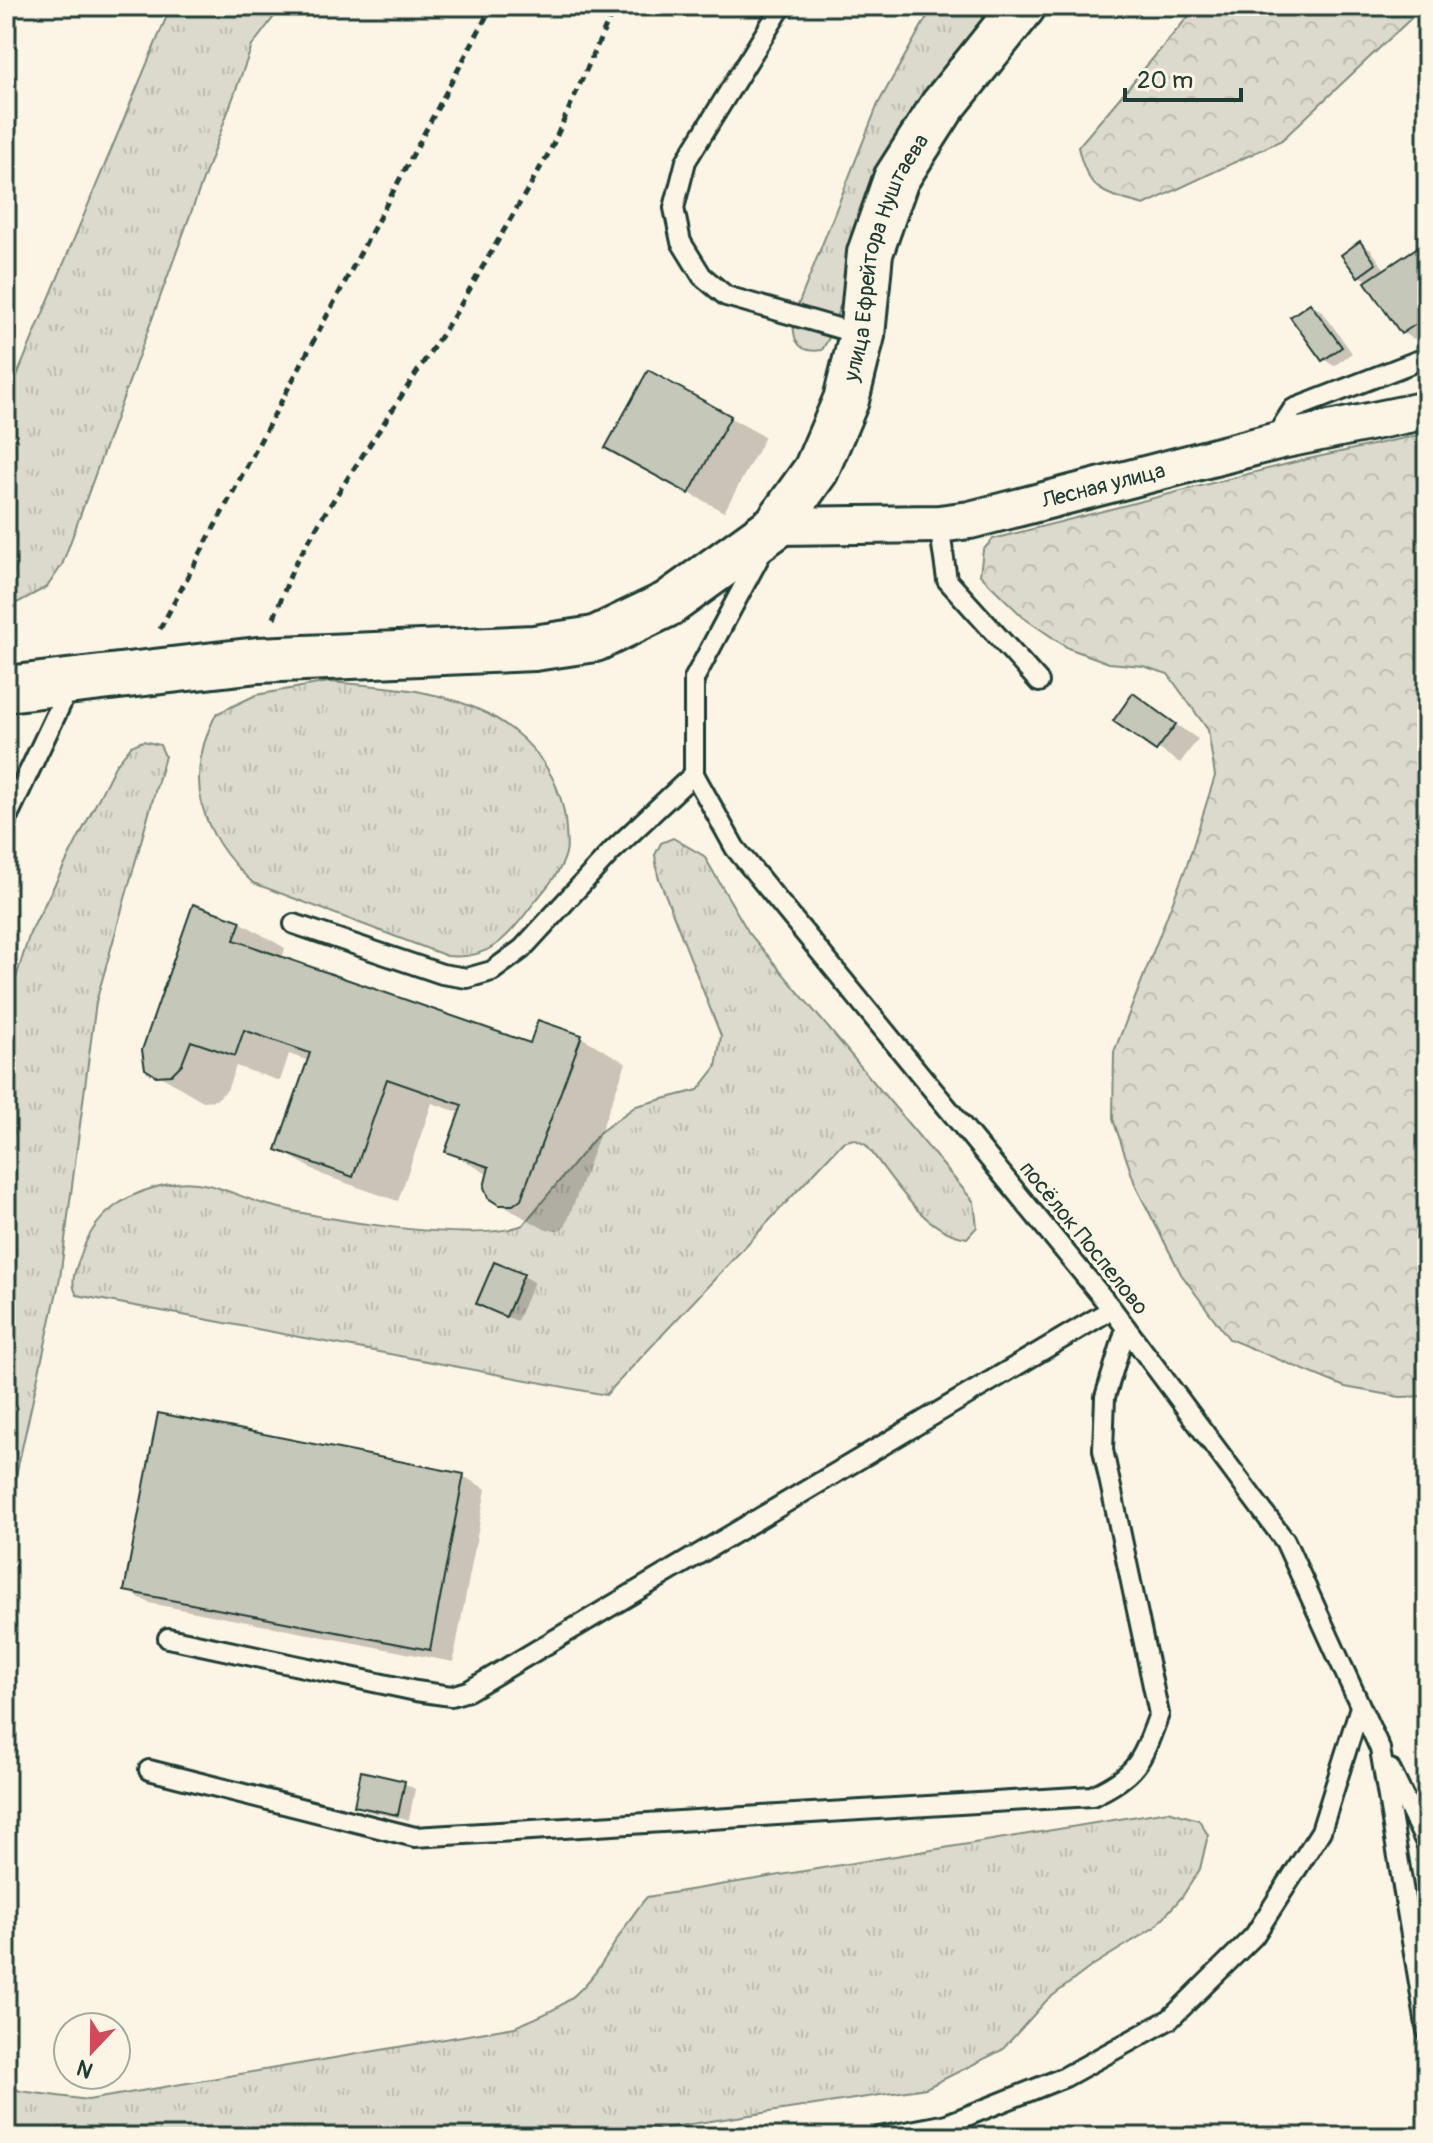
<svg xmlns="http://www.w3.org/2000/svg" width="1433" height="2143" font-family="Pangolin,sans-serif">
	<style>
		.grass { fill: url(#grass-tufts); stroke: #7e8c80; stroke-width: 2 }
		.forest { fill: url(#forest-crowns); stroke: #7e8c80; stroke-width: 2 }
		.shadow { fill: #0003 }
		.building { fill: #c5c7b9; stroke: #1f3d34; stroke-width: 2 }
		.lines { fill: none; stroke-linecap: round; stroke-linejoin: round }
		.service-casing { stroke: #1f3d34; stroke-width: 24 }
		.minor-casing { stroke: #1f3d34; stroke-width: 42 }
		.secondary-casing { stroke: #1f3d34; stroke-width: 50 }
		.path { stroke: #1f3d34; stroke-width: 5; stroke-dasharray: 8 6; stroke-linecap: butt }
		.service { stroke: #fcf5e5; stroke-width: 18 }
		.minor { stroke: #fcf5e5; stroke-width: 36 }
		.secondary { stroke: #fcf5e5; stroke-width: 44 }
		.labels { text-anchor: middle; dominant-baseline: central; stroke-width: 7; stroke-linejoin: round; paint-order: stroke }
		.street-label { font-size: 22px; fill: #1f3d34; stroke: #fcf5e5 }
	</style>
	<defs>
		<pattern id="grass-tufts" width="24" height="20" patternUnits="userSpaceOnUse" patternTransform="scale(2)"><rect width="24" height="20" fill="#dcdacc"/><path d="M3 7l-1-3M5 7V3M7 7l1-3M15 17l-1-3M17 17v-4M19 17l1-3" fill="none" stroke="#bcbcb0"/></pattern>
		<pattern id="forest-crowns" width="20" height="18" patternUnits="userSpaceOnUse" patternTransform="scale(2)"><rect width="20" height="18" fill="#dcdacc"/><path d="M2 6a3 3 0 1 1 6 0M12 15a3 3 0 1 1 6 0" fill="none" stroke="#bcbcb0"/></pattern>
	</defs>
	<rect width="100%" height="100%" fill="#fcf5e5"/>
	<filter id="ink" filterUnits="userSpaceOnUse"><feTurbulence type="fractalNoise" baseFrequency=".0125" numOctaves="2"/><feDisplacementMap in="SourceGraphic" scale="16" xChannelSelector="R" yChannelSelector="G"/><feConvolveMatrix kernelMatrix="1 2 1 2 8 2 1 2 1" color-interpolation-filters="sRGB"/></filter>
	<g filter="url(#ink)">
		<g class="grass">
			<path d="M171,6H282L252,46L62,565L47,587L17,603L6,600V402Z"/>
			<path d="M933,6H1002L868,221L830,336L822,350C795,355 791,335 795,313L878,104Z"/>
			<path d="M329,682C384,687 438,688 488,714C533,738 563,779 566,829C566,836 568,846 566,853C561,874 542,892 530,908C506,940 488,960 447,956L253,883C201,835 182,781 216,714L256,695Z"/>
			<path d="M143,741L160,745L165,756L96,1002L60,1278L6,1520V1010L30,933L115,766L131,746Z"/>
			<path d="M673,838L704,856L749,933L974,1202L977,1227L967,1238C922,1232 893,1178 866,1145L854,1139L843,1142L606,1395L77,1295C68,1281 78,1264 83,1249C98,1209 134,1189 176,1183C207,1178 236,1196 264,1204C319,1219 473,1245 523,1225L600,1132L636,1106L698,1090L716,1067L721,1036L658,876L655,855L661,843Z"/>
			<path d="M1168,1811L1199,1820L1208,1835L1200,1869L1182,1897L1155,1927L1092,1966L1047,2000L1002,2050L926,2088L606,2137H6V2084L20,2091L88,2100L515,2027C538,2017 563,2008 581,1989C607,1963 622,1925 647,1897Z"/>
		</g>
		<g class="forest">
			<path d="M1197,6H1427V7L1421,9L1282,140L1144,205C1102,193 1088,192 1078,147Z"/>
			<path d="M1427,433V1396L1400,1397L1345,1387L1229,1339L1181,1274L1136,1187L1113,1119L1114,1052L1187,865L1215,776L1208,730L1168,674L1143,666L1109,663L1068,648L1024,618L980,575L983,550L993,539L1299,461Z"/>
		</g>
		<g class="shadow">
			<path d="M1427,243V330L1414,339L1402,333L1370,282L1360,276L1344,255L1360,244L1371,250L1386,271Z"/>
			<path d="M1310,305L1322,311L1352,353L1334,366L1323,359Z"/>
			<path d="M649,373L765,437L724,512L642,467Z"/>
			<path d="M1133,696L1198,739L1180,763L1116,720Z"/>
			<path d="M195,907L240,922L285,948L282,959L531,1045L581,1037L626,1063L566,1225L559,1230H546L500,1204L489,1175L448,1151L461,1113L432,1103L398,1201L323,1175L278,1149L309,1061L289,1054L280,1081L236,1066L227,1090L216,1100L203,1101L157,1074Z"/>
			<path d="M523,1276L534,1282L517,1321L490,1310Z"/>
			<path d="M463,1476L486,1489L453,1662L149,1603L126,1590Z"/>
			<path d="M404,1783L415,1789L409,1820L367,1811L356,1805Z"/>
		</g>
		<g class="building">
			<path d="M1360,241L1376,264L1358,277L1341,255Z"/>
			<path d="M1427,241V317L1401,334L1365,282Z"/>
			<path d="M1310,303L1342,347L1322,361L1290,317Z"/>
			<path d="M648,370L731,416L689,494L605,448Z"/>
			<path d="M1133,693L1176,724L1156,751L1113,721Z"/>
			<path d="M193,904L241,921L234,940L530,1043L538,1020L582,1035L521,1199L513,1205H499L488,1198L484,1187L489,1167L445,1152L462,1105L387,1079L353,1177L276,1150L310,1053L244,1030L235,1056L191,1041L182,1064L171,1075L156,1076L145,1069L142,1050Z"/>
			<path d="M494,1262L524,1274L506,1317L476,1304Z"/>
			<path d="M158,1413L464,1474L430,1650L124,1591Z"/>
			<path d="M361,1771L405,1781L398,1815L354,1806Z"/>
		</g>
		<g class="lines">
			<defs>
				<g id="service">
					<path d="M782,6L686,161L674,208L681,242L702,276L726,296L862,335"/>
					<path d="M1281,440L1284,423L1293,409L1417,361"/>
					<path d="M939,524L947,580L1039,682"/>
					<path d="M763,550L694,679V774L735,848L1112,1309L1285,1541L1380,1749L1427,2031"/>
					<path d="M6,820L71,683"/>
					<path d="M294,924L442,974L467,978L492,971L522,949L612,851L694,774"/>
					<path d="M168,1638L416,1691L451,1696L468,1691L1112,1309"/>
					<path d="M1390,1769L1427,1845"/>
					<path d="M149,1770L415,1837L1092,1796C1138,1775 1142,1760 1159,1714L1103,1450L1105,1397L1126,1328"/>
					<path d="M879,2137L947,2124L1065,2077L1170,2019L1254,1936L1321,1831L1360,1707"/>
				</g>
				<g id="minor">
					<path id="s1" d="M776,526L939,524L970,520L1281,440L1427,410"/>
				</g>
				<g id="secondary">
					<path id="s2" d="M6,689L258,660L534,648L595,639L668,604L776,526L816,470L846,400L862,335L870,253L896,179L942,107L1023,6"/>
				</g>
			</defs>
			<use href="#service" class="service-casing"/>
			<use href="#minor" class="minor-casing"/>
			<use href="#secondary" class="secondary-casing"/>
			<g class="path">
				<path d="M274,618L293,568L323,516L457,311L550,151L615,6"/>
				<path d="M160,629L492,6"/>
			</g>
			<use href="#service" class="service"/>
			<use href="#minor" class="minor"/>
			<use href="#secondary" class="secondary"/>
		</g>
	</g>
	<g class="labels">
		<g class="street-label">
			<text stroke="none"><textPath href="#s2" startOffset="1100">улица Ефрейтора Нуштаева</textPath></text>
			<text stroke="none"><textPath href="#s1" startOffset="332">Лесная улица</textPath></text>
			<text transform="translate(1084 1238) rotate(51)">посёлок Поспелово</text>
		</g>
	</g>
	<rect width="1433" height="2143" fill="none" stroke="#fcf5e5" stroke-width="32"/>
	<rect x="16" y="16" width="1401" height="2111" fill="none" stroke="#1f3d34" stroke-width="3" filter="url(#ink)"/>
	<g transform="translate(92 2051) rotate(202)"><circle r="38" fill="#fcf5e5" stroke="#a4ab9e" stroke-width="2"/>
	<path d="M0-6L14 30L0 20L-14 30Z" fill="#d1495b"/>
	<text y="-12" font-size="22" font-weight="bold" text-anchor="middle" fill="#1f3d34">N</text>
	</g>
	<path d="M1125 88v12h116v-12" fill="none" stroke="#1f3d34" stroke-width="4"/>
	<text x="1137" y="88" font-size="24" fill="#1f3d34" stroke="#fcf5e5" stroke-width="6" paint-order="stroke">20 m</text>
</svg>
